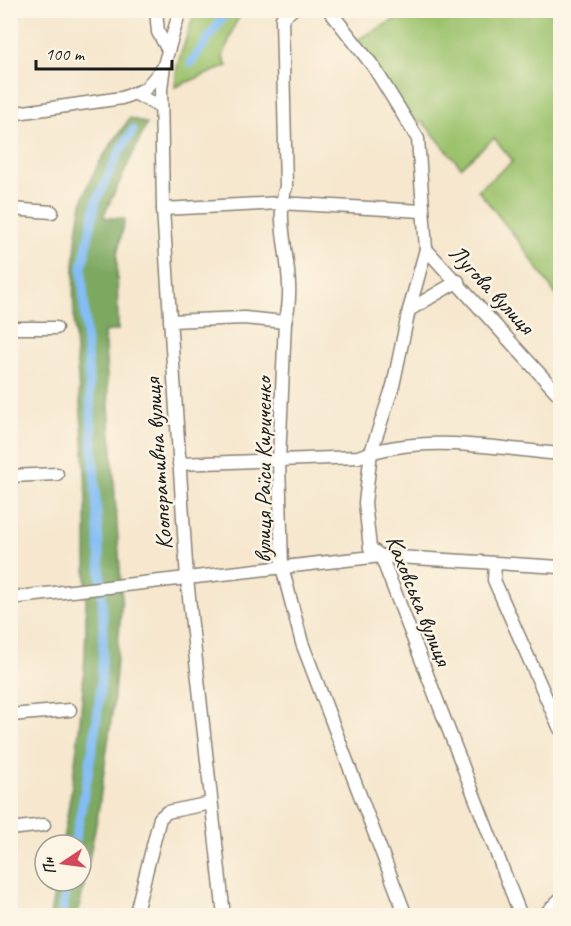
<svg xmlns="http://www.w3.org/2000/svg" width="571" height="926" font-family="Caveat,sans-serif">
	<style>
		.green { fill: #9cc26d; stroke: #5c6f44; stroke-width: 1.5 }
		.forest { fill: #7da860; stroke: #4c623e; stroke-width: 1.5 }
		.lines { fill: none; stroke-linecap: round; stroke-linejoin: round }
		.canal { stroke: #83bdf4; stroke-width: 9 }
		.minor-casing { stroke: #898275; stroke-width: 15 }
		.minor { stroke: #fff; stroke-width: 12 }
		.labels { text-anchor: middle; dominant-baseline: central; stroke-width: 5; stroke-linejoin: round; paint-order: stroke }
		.street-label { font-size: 24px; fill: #1c1c1c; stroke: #fcf5e5 }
	</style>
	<rect width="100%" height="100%" fill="#fcf5e5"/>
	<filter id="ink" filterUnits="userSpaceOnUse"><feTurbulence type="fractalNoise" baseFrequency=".0167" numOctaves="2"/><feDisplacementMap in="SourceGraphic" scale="12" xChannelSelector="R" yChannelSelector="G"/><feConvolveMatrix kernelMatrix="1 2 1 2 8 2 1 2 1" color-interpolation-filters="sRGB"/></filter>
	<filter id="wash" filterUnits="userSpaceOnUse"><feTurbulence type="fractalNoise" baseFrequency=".008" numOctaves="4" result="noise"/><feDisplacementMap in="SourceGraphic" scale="24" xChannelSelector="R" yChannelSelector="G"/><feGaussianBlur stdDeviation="1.35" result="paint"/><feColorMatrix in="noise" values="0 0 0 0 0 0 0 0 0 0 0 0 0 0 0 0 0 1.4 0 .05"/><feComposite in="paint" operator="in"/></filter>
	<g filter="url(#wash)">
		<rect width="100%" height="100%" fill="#f6e7ce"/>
		<g class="green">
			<path d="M195,11H243L235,24L223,57L227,66L175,87L177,66Z"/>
			<path d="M411,11H560V301L521,244L478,190L513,161L494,138L461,167L422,121L414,128L356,40Z"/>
		</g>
		<path class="forest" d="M130,118L147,124L103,217L125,219L117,255L118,330L104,332L122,598L113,707L98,814L78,915L50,916L56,881H81V845H62C77,763 87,681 86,598C86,555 87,513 85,471C81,384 63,291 82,204C89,172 111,145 130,118Z"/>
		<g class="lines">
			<g class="canal">
				<path d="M191,63L228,10"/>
				<path d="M101,580L82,268L96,202L118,154L133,130"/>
				<path d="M74,845C91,762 108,680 102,595"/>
				<path d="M62,916L67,881"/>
			</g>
		</g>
	</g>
	<g filter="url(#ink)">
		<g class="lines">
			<defs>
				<g id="minor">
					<path d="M156,10L158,32L168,50"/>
					<path d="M180,10L164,65L161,89L163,209L187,579L224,916"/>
					<path d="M292,10L282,18L286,187C272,226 299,275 285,322L279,461L282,567L302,643L406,916"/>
					<path d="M329,10L373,66L418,139L426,249L560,396"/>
					<path d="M136,94L160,107"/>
					<path d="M10,114L122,98L145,89L162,69"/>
					<path d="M10,209L52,212"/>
					<path d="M163,209L280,203L422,211"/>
					<path d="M458,281L409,310L393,386L371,452L365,503L370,548L381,556L521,916"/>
					<path d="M409,310L426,249"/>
					<path d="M170,321L244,318L285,322"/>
					<path d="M10,328H56"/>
					<path d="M179,464L358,457C423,433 493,448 560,454"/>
					<path d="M10,476L57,474"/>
					<path d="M495,564L494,580L560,729"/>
					<path d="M10,598L381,556L560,567"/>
					<path d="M10,715L70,710"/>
					<path d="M10,829L44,825"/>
					<path d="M135,916L160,818L167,812L211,803"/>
					<path d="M543,916L560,899"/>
				</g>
			</defs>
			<use href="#minor" class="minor-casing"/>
			<use href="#minor" class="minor"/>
		</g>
	</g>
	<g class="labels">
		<g class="street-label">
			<text transform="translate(492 289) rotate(47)">Лугова вулиця</text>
			<text transform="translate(158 464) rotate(-94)">Кооперативна вулиця</text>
			<text transform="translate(263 470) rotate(-90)">вулиця Раїси Кириченко</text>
			<text transform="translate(419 600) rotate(68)">Каховська вулиця</text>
		</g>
	</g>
	<rect width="571" height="926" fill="none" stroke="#fcf5e5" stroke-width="36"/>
	<g transform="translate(63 863) rotate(257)"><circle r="28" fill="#fcf5e5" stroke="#a29e95" stroke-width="1.5"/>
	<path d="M0-4.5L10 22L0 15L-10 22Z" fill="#d1495b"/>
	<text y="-9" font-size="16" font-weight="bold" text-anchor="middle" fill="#1c1c1c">Пн</text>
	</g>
	<path d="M36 60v9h136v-9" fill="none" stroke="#1c1c1c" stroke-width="3"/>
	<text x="45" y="60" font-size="18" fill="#1c1c1c" stroke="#fcf5e5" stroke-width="4.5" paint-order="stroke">100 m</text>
</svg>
